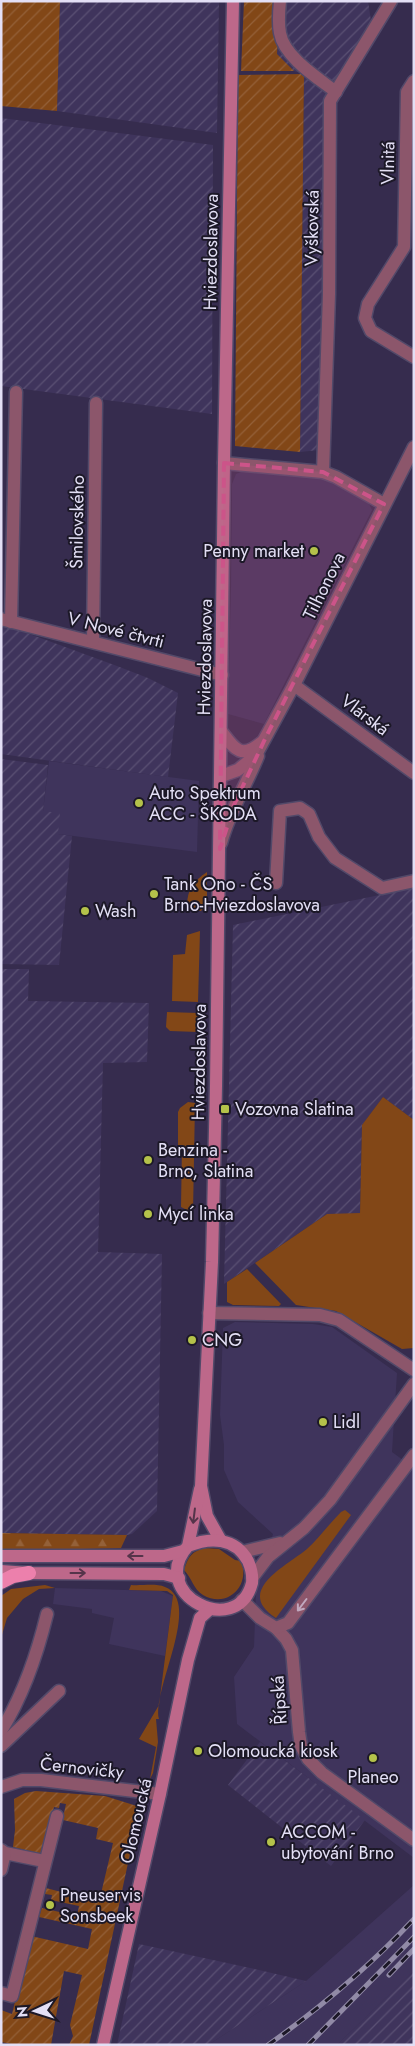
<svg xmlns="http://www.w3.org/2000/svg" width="415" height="2046" font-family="Jost,sans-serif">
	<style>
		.built { fill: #3f345c }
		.industrial { fill: url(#industrial-furrows) }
		.green { fill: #824717 }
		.forest { fill: url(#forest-firs) }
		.garden { fill: url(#garden-furrows) }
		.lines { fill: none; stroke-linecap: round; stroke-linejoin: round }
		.minor-casing { stroke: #524969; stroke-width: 15 }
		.tertiary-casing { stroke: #524969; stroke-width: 15 }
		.secondary-casing { stroke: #524969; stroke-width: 15 }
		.trunk-casing { stroke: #524969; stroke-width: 16 }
		.minor { stroke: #8c566b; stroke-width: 12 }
		.tertiary { stroke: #8c566b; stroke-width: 12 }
		.secondary { stroke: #bd688a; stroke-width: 12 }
		.trunk { stroke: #ec80ac; stroke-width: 14 }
		.rail-casing { stroke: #918aa6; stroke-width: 5 }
		.rail { stroke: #1c1827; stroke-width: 3; stroke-dasharray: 9; stroke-linecap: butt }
		.oneway { stroke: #54344a }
		.oneway2 { stroke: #c0a8be }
		.marked { fill: #cc5489; fill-opacity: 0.2; stroke: #cc5489; stroke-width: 4; stroke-dasharray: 10 6; stroke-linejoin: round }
		.poi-dot { fill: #b4c24a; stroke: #1c1827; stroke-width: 2 }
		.labels { text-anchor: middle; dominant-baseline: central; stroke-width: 4; stroke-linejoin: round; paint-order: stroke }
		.street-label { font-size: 18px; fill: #e3dff5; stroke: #1c1827 }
		.poi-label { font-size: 18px; fill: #e3dff5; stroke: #1c1827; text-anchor: start }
	</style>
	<defs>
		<pattern id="industrial-furrows" width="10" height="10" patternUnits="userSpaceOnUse" patternTransform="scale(1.25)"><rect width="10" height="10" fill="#3f345c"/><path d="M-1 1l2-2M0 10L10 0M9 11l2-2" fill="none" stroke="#5b5174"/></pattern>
		<pattern id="forest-firs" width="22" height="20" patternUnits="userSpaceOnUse" patternTransform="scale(1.25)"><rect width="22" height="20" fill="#824717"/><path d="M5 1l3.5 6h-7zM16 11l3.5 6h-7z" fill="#946139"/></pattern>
		<pattern id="garden-furrows" width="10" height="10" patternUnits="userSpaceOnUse" patternTransform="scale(1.25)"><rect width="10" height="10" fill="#824717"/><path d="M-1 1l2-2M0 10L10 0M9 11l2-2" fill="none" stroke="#946139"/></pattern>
	</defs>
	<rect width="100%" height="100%" fill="#362c4e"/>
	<g class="built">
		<path d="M243,471L320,477L368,502L372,510L264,724L228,714L231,587L232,484L236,474Z"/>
		<path d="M49,761L199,781L197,852L58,834L43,811Z"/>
		<path d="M235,1322L313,1324L332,1327L397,1373L392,1452L414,1468V1858L237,1724L234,1677L254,1647L256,1591L273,1534L238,1502L224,1470V1445L220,1415L223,1328Z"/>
		<path d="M55,1588L161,1591L173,1596L165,1656L109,1644L114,1618L92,1613V1609L53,1604Z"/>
		<path d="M414,1885V1971L337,2045H208L306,1981Z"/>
	</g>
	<g class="industrial">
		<path d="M60,1H219L217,133L57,111Z"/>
		<path d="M280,1H368L371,21L334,109L328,449L300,452L304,74L294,71L277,55Z"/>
		<path d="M1,118L213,145L212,414L1,386Z"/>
		<path d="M1,626L16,629L117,666L148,678L178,693L168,777L1,754Z"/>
		<path d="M1,759L48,765L43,811L60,813L58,834L72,836L59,965L1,964Z"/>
		<path d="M414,888V1120L383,1097L362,1125L360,1214H327L224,1284L233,925Z"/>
		<path d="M1,969H29L28,1001L149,1003L147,1062L103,1063L98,1252L162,1254L157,1511L132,1534L127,1535L1,1533Z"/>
		<path d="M260,1742L365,1820L331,1866L228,1785Z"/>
		<path d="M139,1944L259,1970L306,1981L208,2045H117Z"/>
		<path d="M414,1971V2045H337L400,1984Z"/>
	</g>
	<g class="green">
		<path d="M207,872V904L201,911H193L187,906C187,889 194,881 207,872Z"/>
		<path d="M200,931L198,1002L172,1001L173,955L185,954L187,935Z"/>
		<path d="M167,1012L198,1013V1032L170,1031L166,1027Z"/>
		<path d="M383,1097L414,1120V1348L402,1349L336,1311L296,1305L255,1263L327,1214L360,1213L362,1125Z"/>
		<path d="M188,1102L195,1103L193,1213L181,1207L182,1145H178V1112L180,1108Z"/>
		<path d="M247,1269L281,1304L279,1306L233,1305L227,1302V1282Z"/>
		<path d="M345,1510L351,1515L276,1618C233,1591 288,1565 307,1549C319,1538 329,1524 341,1512Z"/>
		<path d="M205,1548L219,1549L235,1560L241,1561C251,1586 227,1609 203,1595C193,1589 192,1578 184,1570C188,1557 192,1551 205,1548Z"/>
		<path d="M45,1585L55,1588L39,1589L23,1599L7,1618L1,1638V1596L11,1589Z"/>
		<path d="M131,1585C141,1586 156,1583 165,1587C203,1602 152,1689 159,1719H156L158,1742L153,1773L150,1779L156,1747L139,1739L159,1705L173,1595L167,1591L129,1590Z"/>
	</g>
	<path class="forest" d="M1,1533L127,1535L121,1548L1,1551Z"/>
	<g class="garden">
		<path d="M2,1H60L57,111L1,106Z"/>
		<path d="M244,1H280L277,54L294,71H241Z"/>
		<path d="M304,74L300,452L235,446L238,75Z"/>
		<path d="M36,1791L105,1796L140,1807L89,2045H69L73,2036L70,2025L82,1975L64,1971L51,2045H17L1,2042V1997H3L1,2010L12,2014L31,1936L88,1949L92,1929L39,1917L42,1908L77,1916L79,1906L51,1900L52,1895L45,1894L46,1888L99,1902L113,1843L96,1839L98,1828L63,1820V1817L57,1815L58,1812L64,1813L66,1804L60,1803L59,1808L54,1807L41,1854L13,1847L15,1830L14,1799L25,1793Z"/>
	</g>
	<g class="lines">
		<defs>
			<g id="minor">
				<path d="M280,1C279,11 278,23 280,33C284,57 318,78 336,92"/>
				<path d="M414,81L407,92L404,247L368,304L365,318L371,331L414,357"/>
				<path d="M224,463L323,472L336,477L384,504"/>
				<path d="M323,472L329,294L330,101L391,1"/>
				<path d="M1,619L222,675"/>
				<path d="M11,622L16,392"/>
				<path d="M93,641L96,403"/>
				<path d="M294,685L414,773"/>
				<path d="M221,731C234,748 240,760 261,743"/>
				<path d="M221,776L238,770L256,755L294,685L414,447"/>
				<path d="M221,843C230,810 246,786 258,756"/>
				<path d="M276,883L280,811L300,808L309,814L319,837L335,858L382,888L414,881"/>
				<path d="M209,1313L320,1315L339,1320L414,1370"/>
				<path d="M242,1600L260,1618L276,1628L286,1639L292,1650L299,1732L301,1746L308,1759L322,1773L414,1840"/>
				<path d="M276,1628L288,1623L414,1455"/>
				<path d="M1,1731C24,1694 37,1655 47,1614"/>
				<path d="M1,1746L59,1691"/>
				<path d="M1,1787L22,1780H41L160,1794"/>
				<path d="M1,1850L5,1853L44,1861"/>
				<path d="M1,1870L5,1853"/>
				<path d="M1,1993L12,1996L57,1816"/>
			</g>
			<g id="tertiary">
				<path d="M242,1552L280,1543"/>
				<path d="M252,1578L268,1557L304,1528L330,1500L414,1384"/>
			</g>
			<g id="secondary">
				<path d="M221,1541L207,1516L201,1486L212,1262L216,1086L224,463L233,1"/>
				<path d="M188,1546C210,1537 235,1537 248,1561C251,1568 253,1575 252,1583C237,1641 146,1593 188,1546L200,1489"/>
				<path d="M1,1556H164L183,1551"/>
				<path d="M1,1571L29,1573L164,1574L179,1578"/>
				<path d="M103,2045L160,1794L188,1660L200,1618L210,1609"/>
			</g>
			<path id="trunk" d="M1,1582L13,1576L29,1573"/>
		</defs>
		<use href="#minor" class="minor-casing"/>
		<use href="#tertiary" class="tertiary-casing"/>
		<use href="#secondary" class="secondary-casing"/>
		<use href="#trunk" class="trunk-casing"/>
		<use href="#minor" class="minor"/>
		<use href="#tertiary" class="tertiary"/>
		<use href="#secondary" class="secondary"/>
		<use href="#trunk" class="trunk"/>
		<defs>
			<g id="rail">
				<path d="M389,1975L414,1949"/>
				<path d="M268,2045C320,2008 370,1966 414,1919"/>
				<path d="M308,2045L414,1937"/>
			</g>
		</defs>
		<use href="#rail" class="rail-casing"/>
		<use href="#rail" class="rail"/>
	</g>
	<defs><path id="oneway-shaft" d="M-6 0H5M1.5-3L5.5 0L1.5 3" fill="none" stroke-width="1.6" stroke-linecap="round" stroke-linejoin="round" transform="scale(1.25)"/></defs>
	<g class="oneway">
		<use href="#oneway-shaft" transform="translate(194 1516) rotate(97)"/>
		<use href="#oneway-shaft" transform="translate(135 1556) rotate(-180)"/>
		<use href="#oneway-shaft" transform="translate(78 1573)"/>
	</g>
	<use class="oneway2" href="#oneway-shaft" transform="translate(302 1605) rotate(127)"/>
	<path class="marked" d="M224,463L323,472L384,504L265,739L234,805L220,849Z"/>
	<g class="poi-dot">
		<circle cx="314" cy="551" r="5"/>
		<circle cx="139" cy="803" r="5"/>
		<circle cx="154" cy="894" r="5"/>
		<circle cx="85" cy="911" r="5"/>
		<rect x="220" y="1104" width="10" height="10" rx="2.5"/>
		<circle cx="148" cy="1160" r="5"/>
		<circle cx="148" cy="1214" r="5"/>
		<circle cx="192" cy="1340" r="5"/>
		<circle cx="323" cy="1422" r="5"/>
		<circle cx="198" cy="1751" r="5"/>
		<circle cx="373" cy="1758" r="5"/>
		<circle cx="271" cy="1842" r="5"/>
		<circle cx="50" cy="1905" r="5"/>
	</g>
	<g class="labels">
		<g class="street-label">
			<text transform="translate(388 163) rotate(-89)">Vlnitá</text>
			<text transform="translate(312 228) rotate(-89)">Vyškovská</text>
			<text transform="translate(211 252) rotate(-89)">Hviezdoslavova</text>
			<text transform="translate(77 522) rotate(-89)">Šmilovského</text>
			<text transform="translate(324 586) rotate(-64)">Tilhonova</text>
			<text transform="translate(116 630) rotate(14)">V Nové čtvrti</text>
			<text transform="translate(205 657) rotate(-89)">Hviezdoslavova</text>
			<text transform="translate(365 715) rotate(37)">Vlárská</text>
			<text transform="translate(199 1062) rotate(-89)">Hviezdoslavova</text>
			<text transform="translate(279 1700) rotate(-94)">Řípská</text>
			<text transform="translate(82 1768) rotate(6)">Černovičky</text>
			<text transform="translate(136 1821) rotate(-77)">Olomoucká</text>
		</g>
		<g class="poi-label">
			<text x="304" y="551" text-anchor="end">Penny market</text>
			<text x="149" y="793">Auto Spektrum<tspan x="149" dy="21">ACC - ŠKODA</tspan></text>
			<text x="164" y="884">Tank Ono - ČS<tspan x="164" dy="21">Brno-Hviezdoslavova</tspan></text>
			<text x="95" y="911">Wash</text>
			<text x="235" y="1109">Vozovna Slatina</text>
			<text x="158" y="1150">Benzina -<tspan x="158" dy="21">Brno, Slatina</tspan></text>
			<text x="158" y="1214">Mycí linka</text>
			<text x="202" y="1340">CNG</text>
			<text x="333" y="1422">Lidl</text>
			<text x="208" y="1751">Olomoucká kiosk</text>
			<text x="373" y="1777" text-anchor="middle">Planeo</text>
			<text x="281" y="1832">ACCOM -<tspan x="281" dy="21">ubytování Brno</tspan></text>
			<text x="60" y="1895">Pneuservis<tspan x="60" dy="21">Sonsbeek</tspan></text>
		</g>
	</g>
	<rect width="415" height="2046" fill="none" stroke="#e3dff5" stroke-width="5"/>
	<g transform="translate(35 2011) rotate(266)" stroke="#1c1827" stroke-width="4" paint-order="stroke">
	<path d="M0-4L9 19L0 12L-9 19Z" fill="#e3dff5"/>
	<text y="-8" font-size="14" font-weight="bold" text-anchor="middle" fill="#e3dff5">N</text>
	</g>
</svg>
